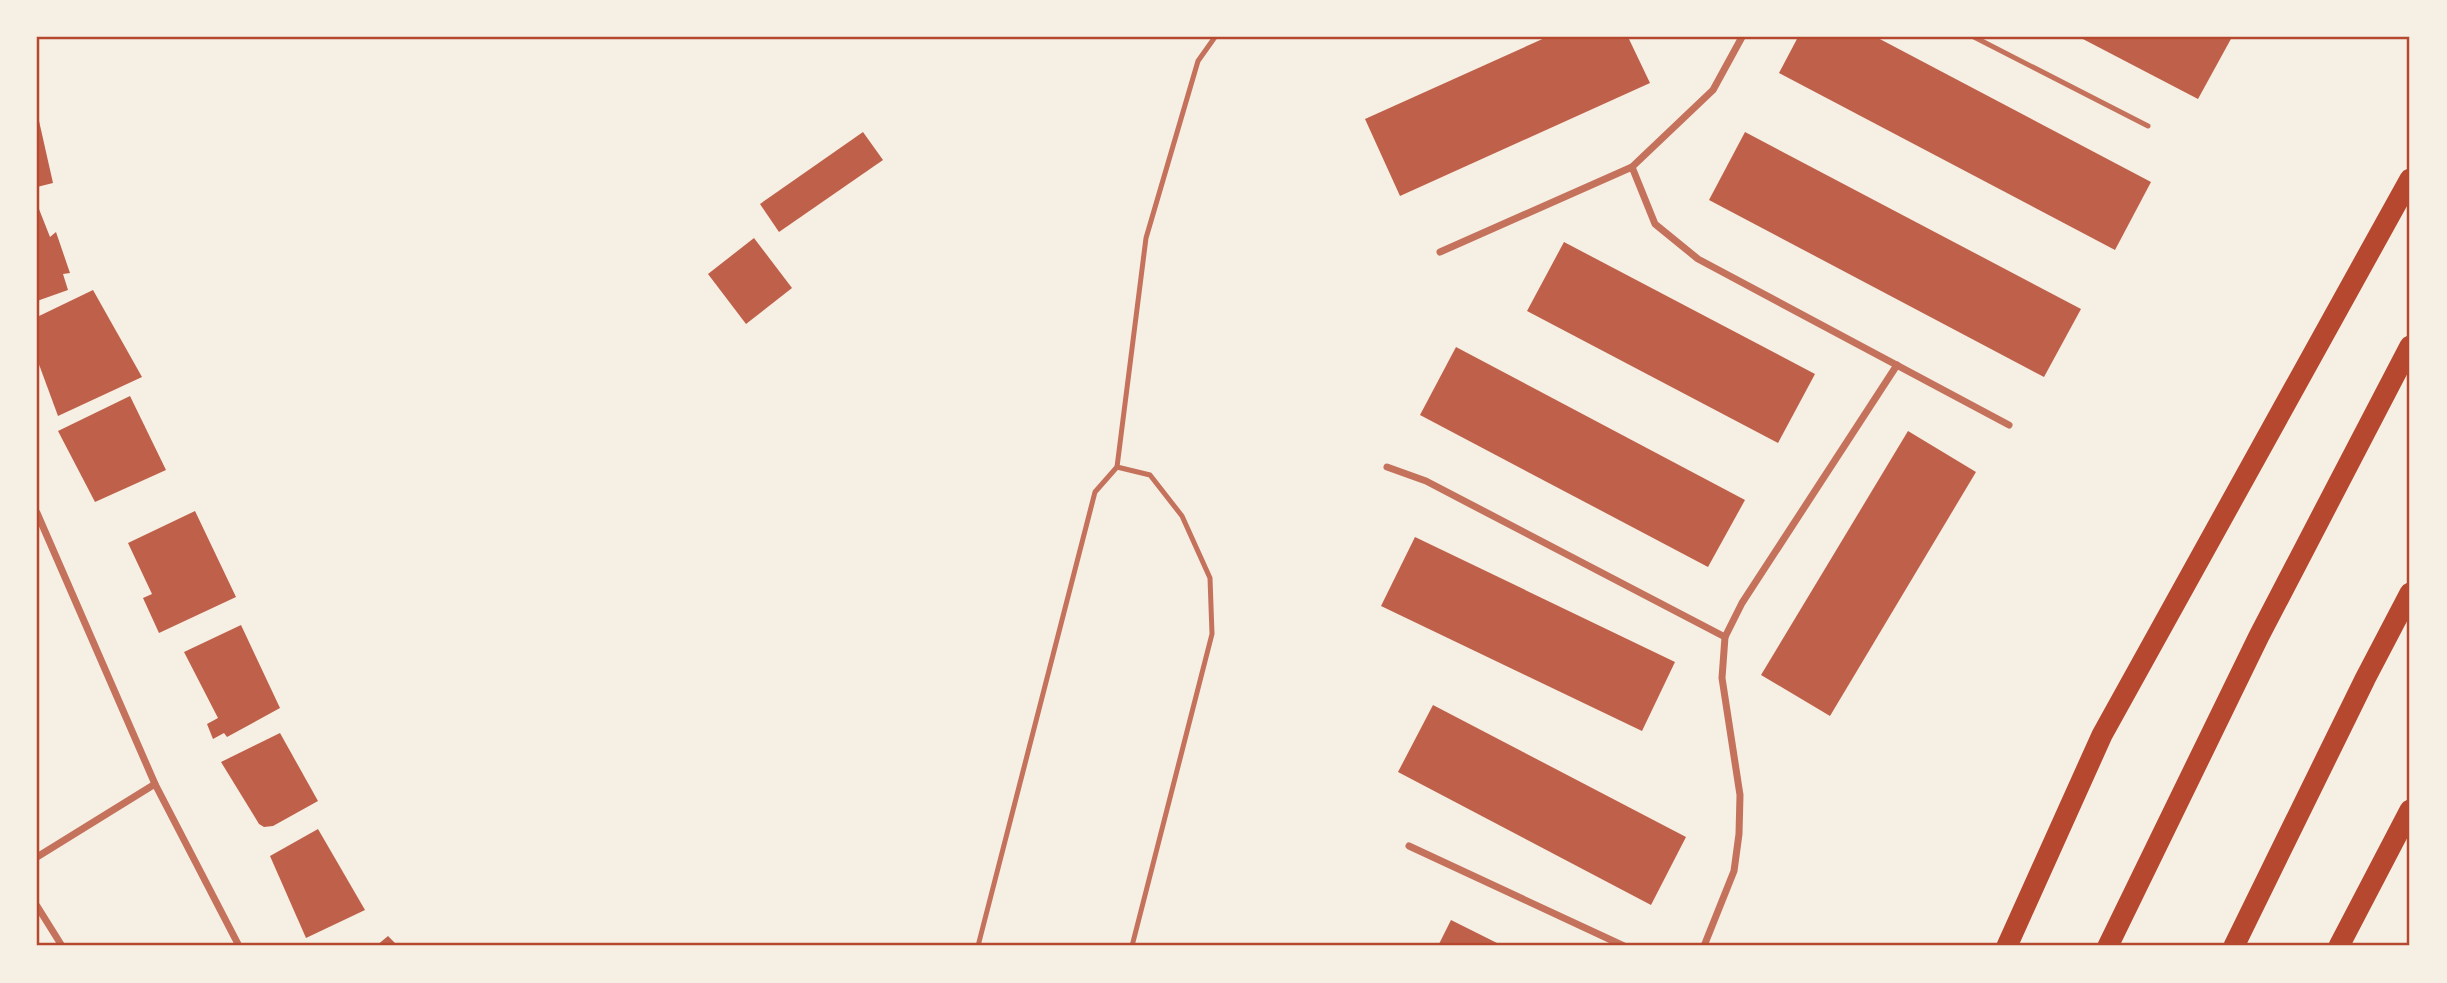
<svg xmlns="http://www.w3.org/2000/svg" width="2447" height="983" font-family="'Space Grotesk',sans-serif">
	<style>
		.building { fill: #bf614a }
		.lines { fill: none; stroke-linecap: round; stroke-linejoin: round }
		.service { stroke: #c5725c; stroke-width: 5 }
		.minor { stroke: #c5725c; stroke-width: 7 }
		.motorway { stroke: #b5482f; stroke-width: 21 }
		.neatline { fill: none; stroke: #b5482f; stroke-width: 2.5 }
	</style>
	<rect width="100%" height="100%" fill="#f6efe4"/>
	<g class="building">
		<path d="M1547,37H1628L1650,83L1400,196L1365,119Z"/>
		<path d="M1798,37H1876L2151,182L2115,250L1779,73Z"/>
		<path d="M2079,37H2232L2198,99Z"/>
		<path d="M37,112L53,183L37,187Z"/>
		<path d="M863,132L883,160L779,232L760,204Z"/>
		<path d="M1745,132L2081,309L2044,377L1709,200Z"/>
		<path d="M37,204L50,237L56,232L70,273L63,274L68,290L37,301Z"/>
		<path d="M754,238L792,288L746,324L708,274Z"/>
		<path d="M1564,242L1815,374L1778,443L1527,311Z"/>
		<path d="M93,290L142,377L58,416L37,359V317Z"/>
		<path d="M1456,347L1745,500L1708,567L1420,415Z"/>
		<path d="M130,396L166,470L95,502L58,431Z"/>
		<path d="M1908,431L1976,472L1830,716L1761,675Z"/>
		<path d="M195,511L236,597L159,633L143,598L152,594L128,543Z"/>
		<path d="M1415,537L1675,662L1642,731L1381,606Z"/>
		<path d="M241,625L280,708L227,737L224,733L213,739L207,724L218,718L184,652Z"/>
		<path d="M1433,705L1686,837L1651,905L1398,772Z"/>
		<path d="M280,733L318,801L273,826L264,827L259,824L221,762Z"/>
		<path d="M318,829L365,910L306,938L270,856Z"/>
		<path d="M1451,920L1503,946H1438Z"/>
		<path d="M388,936L398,946H376Z"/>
	</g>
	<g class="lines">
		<g class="service">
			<path d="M1974,37L2148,126"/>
			<path d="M1117,467L1146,238L1198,61L1215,37"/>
			<path d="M978,946L1095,492L1117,467L1150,475L1182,516L1210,578L1212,634L1132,946"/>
		</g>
		<g class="minor">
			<path d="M1632,167L1655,224L1698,259L2009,425"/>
			<path d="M1440,252L1632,167L1713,90L1742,37"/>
			<path d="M1387,467L1426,481L1725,637"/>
			<path d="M37,513L155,784L239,946"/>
			<path d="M1409,846L1624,946"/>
			<path d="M37,857L155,784"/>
			<path d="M37,906L62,946"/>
			<path d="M1704,946L1734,871L1739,834L1740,795L1722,678L1725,637L1742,603L1897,365"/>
		</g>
		<g class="motorway">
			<path d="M2007,946L2102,735L2410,179"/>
			<path d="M2108,946L2259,636L2410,346"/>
			<path d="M2234,946L2365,679L2410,593"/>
			<path d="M2339,946L2410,810"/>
		</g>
	</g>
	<rect width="2447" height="983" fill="none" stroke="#f6efe4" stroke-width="77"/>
	<rect x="38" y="38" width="2370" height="906" class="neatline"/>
</svg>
